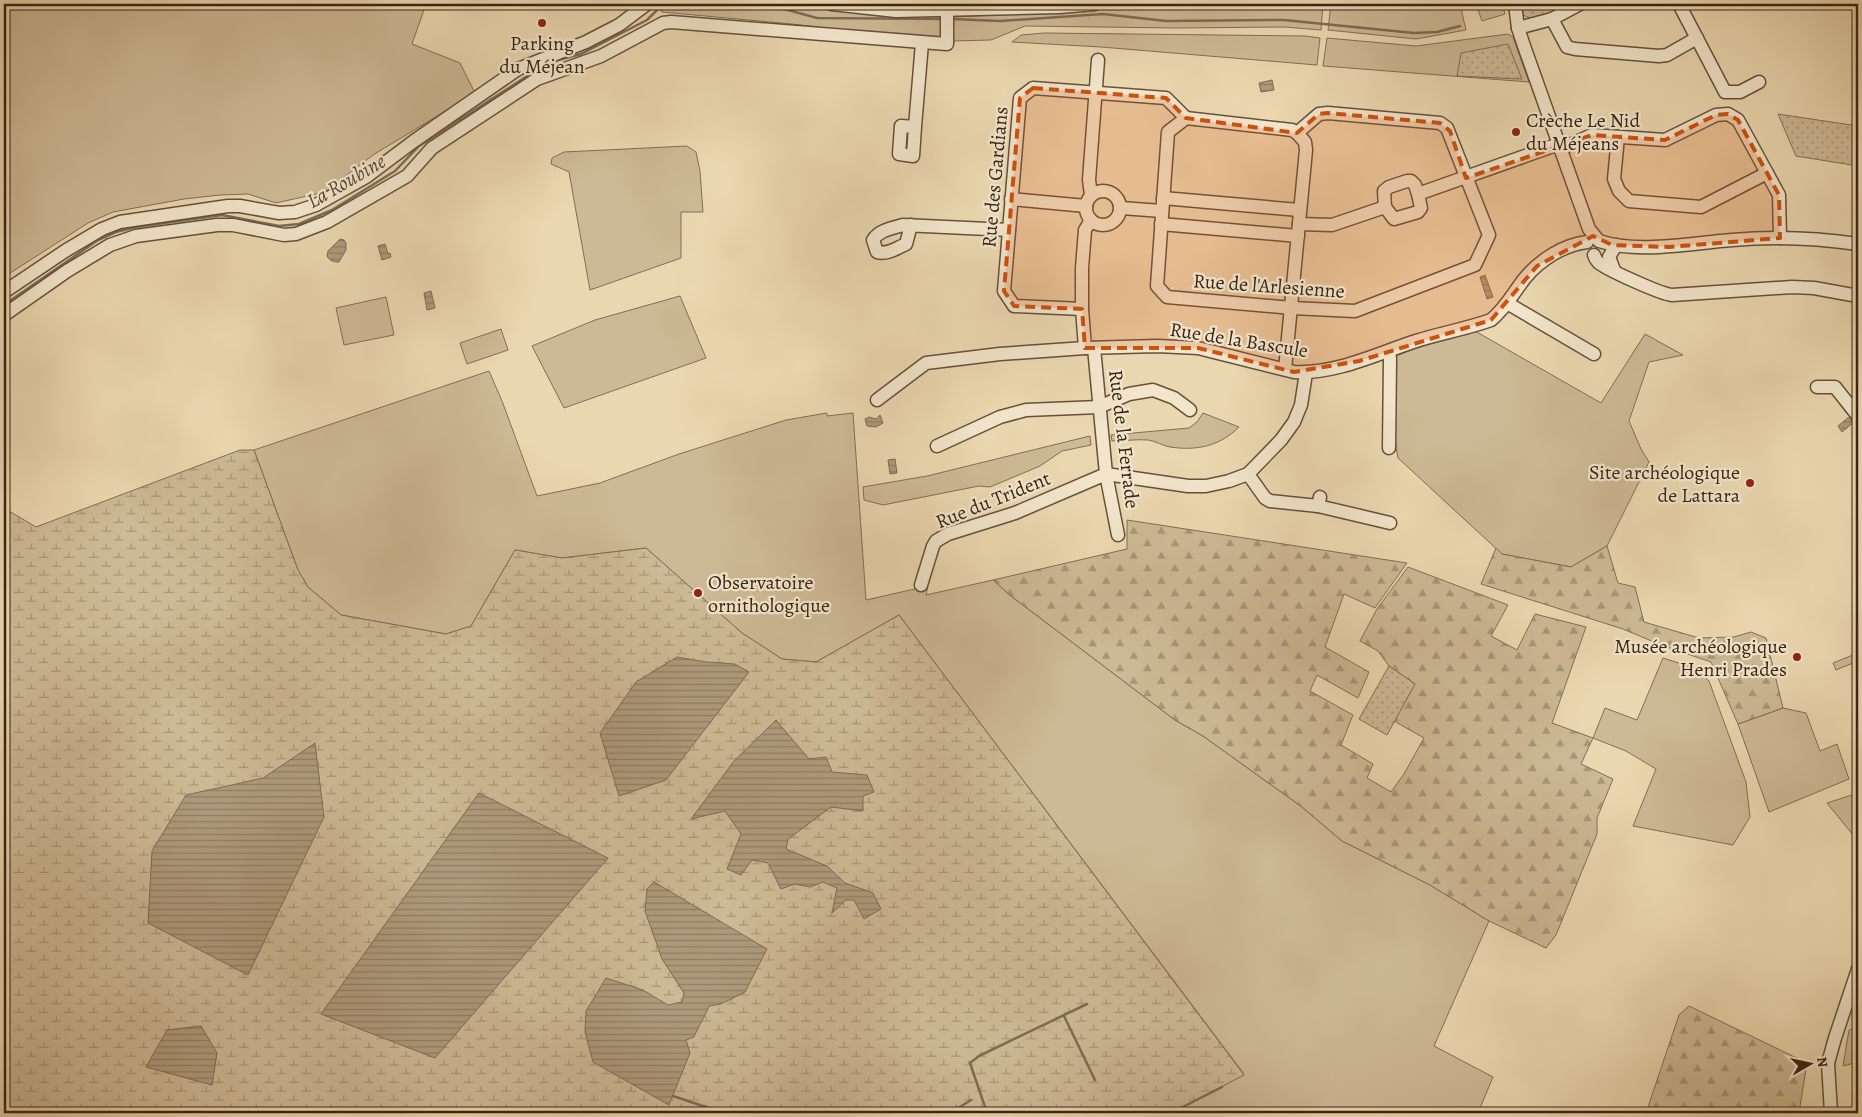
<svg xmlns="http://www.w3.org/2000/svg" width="1862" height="1117" font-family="Alegreya,serif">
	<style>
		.grass { fill: #cdb995; stroke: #826e56 }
		.forest { fill: url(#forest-firs); stroke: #826e56 }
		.wetland { fill: url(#wetland-marsh); stroke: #826e56 }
		.park { fill: url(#park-dots); stroke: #826e56 }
		.water { fill: url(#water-rules); stroke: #7f6b53 }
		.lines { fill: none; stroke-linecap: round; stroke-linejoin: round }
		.stream { stroke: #7f6b53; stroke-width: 2.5 }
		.minor-casing { stroke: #65513c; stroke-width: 15 }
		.minor { stroke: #f2e5cb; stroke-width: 12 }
		.marked { fill: #ce510e; fill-opacity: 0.2; stroke: #ce510e; stroke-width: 4; stroke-dasharray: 10 6; stroke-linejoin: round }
		.poi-dot { fill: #8f2418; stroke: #f2e5cb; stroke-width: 2 }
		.labels { text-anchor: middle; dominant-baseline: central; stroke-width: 4.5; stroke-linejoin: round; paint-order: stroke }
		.poi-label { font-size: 20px; fill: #382416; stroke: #f2e5cb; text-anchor: start }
		.street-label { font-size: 20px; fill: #382416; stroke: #f2e5cb }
		.water-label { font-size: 21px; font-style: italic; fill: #5b4734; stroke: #f2e5cb }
	</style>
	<defs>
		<pattern id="forest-firs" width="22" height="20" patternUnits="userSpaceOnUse" patternTransform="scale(1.25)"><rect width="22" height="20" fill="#cdb995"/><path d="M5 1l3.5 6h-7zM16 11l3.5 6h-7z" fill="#a79679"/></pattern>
		<pattern id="wetland-marsh" width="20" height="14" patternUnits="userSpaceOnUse" patternTransform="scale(1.25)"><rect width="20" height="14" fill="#cdb995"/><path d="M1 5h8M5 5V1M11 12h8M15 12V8" fill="none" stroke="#a79679"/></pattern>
		<pattern id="park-dots" width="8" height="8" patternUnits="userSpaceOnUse" patternTransform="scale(1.25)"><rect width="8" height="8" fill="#cdb995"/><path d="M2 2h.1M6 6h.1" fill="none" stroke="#a79679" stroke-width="1.8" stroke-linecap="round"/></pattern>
		<pattern id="water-rules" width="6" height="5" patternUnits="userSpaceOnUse" patternTransform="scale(1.25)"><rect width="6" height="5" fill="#ae9a7b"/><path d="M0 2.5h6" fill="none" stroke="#8f7d64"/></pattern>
	</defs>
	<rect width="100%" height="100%" fill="#ebd7af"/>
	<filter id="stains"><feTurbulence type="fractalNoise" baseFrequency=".004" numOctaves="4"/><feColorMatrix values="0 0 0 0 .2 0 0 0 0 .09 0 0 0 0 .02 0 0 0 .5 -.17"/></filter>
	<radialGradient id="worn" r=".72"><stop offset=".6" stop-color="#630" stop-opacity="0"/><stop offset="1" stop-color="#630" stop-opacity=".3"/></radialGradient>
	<g class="grass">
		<path d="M4,4H426L412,44L460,63L475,93L373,155L325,192L276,203L248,194L220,195L184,199L113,212L88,223L4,277Z"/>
		<path d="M656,4H806L863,10L943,16V40L913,38L792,24L662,12Z"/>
		<path d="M1323,4L1321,30L1285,27L1175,28L1025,26L991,40L952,41V17L1066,12L1122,6Z"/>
		<path d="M1331,4H1460L1466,30L1416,39L1328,30Z"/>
		<path d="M1476,4H1502L1505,14L1482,21Z"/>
		<path d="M1044,33L1305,36L1320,38L1317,65L1101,47L1012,42L1021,35Z"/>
		<path d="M1508,34L1513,37L1529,82L1323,66L1327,38L1416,46Z"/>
		<path d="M687,146L696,152L700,171L703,212H681V258L590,290L569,172L551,164L552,158L564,152Z"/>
		<path d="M680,296L706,358L564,408L532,346L595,320Z"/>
		<path d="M386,297L394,335L344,345L336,308Z"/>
		<path d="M501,329L508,350L467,364L460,343Z"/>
		<path d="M1475,331L1601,403L1645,334L1683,355L1649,362L1629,421L1641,449L1649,462L1607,546L1571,567L1502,554L1398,458C1392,428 1389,387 1396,356L1437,340Z"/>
		<path d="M489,371L502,401L537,496L600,483L679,454L786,420L827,413V416L853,413L866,600L928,586L926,595L993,580L1011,596L1175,720L1203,736L1302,807L1342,841L1430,885L1489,921L1434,1046L1493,1077L1478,1113H1171L1244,1074L899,615L816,662L782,659L742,633L646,548L562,558L515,550L471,626L446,634L341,615L308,587L298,570L254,450Z"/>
		<path d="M1203,413L1239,427C1220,446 1197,451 1170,447C1163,446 1156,441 1148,440C1136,439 1124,441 1112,441L1111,435L1189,428L1197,422Z"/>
		<path d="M1090,436L1091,445L1062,451L1040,466L990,487L979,486L883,505L864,500L863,487L927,476Z"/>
		<path d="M1858,653V661L1836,670L1833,663Z"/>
		<path d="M1663,658L1694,668L1709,681L1746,782L1750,817L1733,845L1633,826L1656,769L1626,751L1593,738L1605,708L1637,720Z"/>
		<path d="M1783,708L1806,713L1820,751L1837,744L1849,779L1769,812L1738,724Z"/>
		<path d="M1858,793V841L1827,803Z"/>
		<path d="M1858,1027V1062L1843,1066L1849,1030Z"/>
	</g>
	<g class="forest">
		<path d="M1127,520L1407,563L1375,608L1344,594L1325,647L1369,672L1358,698L1317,675L1310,691L1353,715L1341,745L1373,764L1367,778L1391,792L1404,774L1424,738L1394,721L1415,684L1389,666L1378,651L1360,641L1377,609L1408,567L1508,605L1491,636L1517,650L1535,614L1586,627L1552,723L1593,738L1581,764L1613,779L1597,818V834L1556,935L1546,948L1489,921L1430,885L1342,841L1302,807L1203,736L1175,720L1011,596L993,580L1127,549Z"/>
		<path d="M1607,546L1618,583L1635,587L1644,622L1699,638L1734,637L1751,632L1766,638L1783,708L1738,724L1711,662L1661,645L1623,629L1481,584L1496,548L1502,554L1571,567Z"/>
		<path d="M1689,1006L1807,1063L1799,1113H1646L1679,1015Z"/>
	</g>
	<path class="wetland" d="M240,450H254L298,570L308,587L341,615L446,634L471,626L515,550L562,558L646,548L742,633L782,659L816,662L899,615L1244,1075L1171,1113H4V508L36,527Z"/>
	<g class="park">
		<path d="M1519,4H1572C1560,11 1521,32 1519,4Z"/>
		<path d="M1508,44L1522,79L1457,76L1461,53Z"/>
		<path d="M1778,114L1858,126V166L1796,156Z"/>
		<path d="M1389,666L1415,684L1387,735L1359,719Z"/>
	</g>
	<g class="water">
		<path d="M1272,80L1274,90L1261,92L1259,83Z"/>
		<path d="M340,239L344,240L346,243V250L339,262C333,262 330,261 327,256L328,251Z"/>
		<path d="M385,244L388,254L390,253L391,257L382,260L378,246Z"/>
		<path d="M1485,275L1493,297L1487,299L1480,277Z"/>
		<path d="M431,291L435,308L427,310L424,293Z"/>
		<path d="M880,415L883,423L876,427L867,426L865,419L869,417L876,419Z"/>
		<path d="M1849,417L1853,423L1842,432L1838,426Z"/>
		<path d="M895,459L897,473L890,474L888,460Z"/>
		<path d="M677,657L706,662L735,664L749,672L666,780L619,796L600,733L636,682Z"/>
		<path d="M776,720L809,759L826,757L832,772L867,775L874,792L863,796V811L831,807L788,839L786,849L827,866L845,883L873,893L881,909L864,919L854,900H846L832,913L837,888L823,882L810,887L794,884L781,889L768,863L752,860L741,875L727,869L741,834L725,811L691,819L734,761Z"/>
		<path d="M315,743L324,817L248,975L148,923L152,851L186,795L263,778Z"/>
		<path d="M479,793L608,858L435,1058L321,1014Z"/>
		<path d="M654,882L767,949L745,992L721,1004L709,1006C705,1018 698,1026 694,1037L686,1040L690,1053L669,1105L593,1062L585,1032L586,1011L606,978L643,990L668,1005L682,1002L684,993L662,959L645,911L647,889Z"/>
		<path d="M201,1026L217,1053L212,1085L146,1067L167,1030Z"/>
	</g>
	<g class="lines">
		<g class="stream">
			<path d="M766,4L817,18L944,19"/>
			<path d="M952,19L1000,21L1103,14L1166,21L1284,20L1414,33L1437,32L1460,26"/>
			<path d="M554,61L581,54L647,20L658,9L680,4"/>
			<path d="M4,305L98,240L116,232L136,227L222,215L279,226L299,224L332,210L395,171L419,146L546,64"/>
			<path d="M1064,1016L1095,1080"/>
			<path d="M673,1096L724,1113"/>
			<path d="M950,1113L971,1100"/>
			<path d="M987,1113L970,1063L979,1056L1087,1004"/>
			<path d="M1171,1113L1222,1087"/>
		</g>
		<defs>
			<g id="minor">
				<path d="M832,4L896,11L1059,7L1095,4"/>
				<path d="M1515,4L1518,28L1524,46L1589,229L1598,240"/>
				<path d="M1679,4L1725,92H1740L1759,82"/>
				<path d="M1552,19L1567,47L1575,49L1659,56L1667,55L1697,38"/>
				<path d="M1518,28L1552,19L1580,4"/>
				<path d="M1328,113L1440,123L1447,128L1489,235L1475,265L1355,311L1292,308L1167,297L1157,286L1168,132L1186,118L1292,130L1297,133L1319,114Z"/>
				<path d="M915,127L913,156L899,154L901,126L915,127L922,43"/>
				<path d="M1618,137L1614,179L1619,191L1629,201L1701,207L1767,173"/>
				<path d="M1560,149L1592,135L1665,140L1716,115L1728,114L1738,120L1779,195L1780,238"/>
				<path d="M1407,181H1411L1415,185L1418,194L1421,208L1418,212L1394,219L1385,207L1384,191L1389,187Z"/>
				<circle cx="1103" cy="208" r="17"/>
				<path d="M1418,194L1559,144"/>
				<path d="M1091,195L1089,180L1098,60"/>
				<path d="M1163,198L1299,210"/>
				<path d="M1011,199L1086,206"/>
				<path d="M1121,208L1162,211"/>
				<path d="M1161,224L1298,236"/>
				<path d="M1299,224L1332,225L1385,207"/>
				<path d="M911,225L906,244C897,248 887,255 877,252L873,240C879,230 893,228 903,225L1009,230"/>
				<path d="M1599,241C1638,254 1691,243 1732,240C1774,236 1816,238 1858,244"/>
				<path d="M1594,255C1595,258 1596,260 1598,262C1605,269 1661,294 1672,295L1792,287L1814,288L1858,296"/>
				<path d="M1614,270L1609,257L1616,245"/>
				<path d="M4,292L65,251L102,229L120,222L228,206H240L279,213L295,212L316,205L366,177L414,141L518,69L586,42L619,25L647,4"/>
				<path d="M1507,303L1594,354"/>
				<path d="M1082,309L1014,306L1004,291L1020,98L1033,88L1166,98L1186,118"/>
				<path d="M4,315L67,271L110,245L136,236L217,225H233L284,235L296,234L327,222L407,176L432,148L537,79L601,56L663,23L671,22L947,44V11"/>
				<path d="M1085,348L1082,309V268L1085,230L1091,220"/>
				<path d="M1094,348L1106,474L1118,535"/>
				<path d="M1389,351L1390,359L1389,448"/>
				<path d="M1285,369L1306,150L1305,142L1297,133"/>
				<path d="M1817,387H1835L1858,416"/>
				<path d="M877,400L926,363L1000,354L1085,348L1157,346L1198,348L1294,372C1337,374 1376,354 1416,341C1441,333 1466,329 1491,320C1505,309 1514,292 1525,278C1540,260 1563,245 1587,242"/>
				<path d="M937,446L1000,417L1026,410L1099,407L1129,394L1153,390L1174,398L1190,410"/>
				<path d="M1248,474L1265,498L1270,501L1318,506L1320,497"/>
				<path d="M1318,506L1390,523"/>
				<path d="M921,585L933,546L936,541L948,534L1015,513L1106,474L1188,486H1206L1229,481L1248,474L1281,440L1294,422L1301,405L1306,373"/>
				<path d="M1831,1113L1828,1063L1835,1038L1858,969"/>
			</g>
		</defs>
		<use href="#minor" class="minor-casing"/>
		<use href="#minor" class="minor"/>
	</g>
	<path class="marked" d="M1033,88L1166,98L1186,118L1297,133L1319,114L1328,113L1440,123L1450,131L1466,178L1592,135L1665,140L1716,115L1728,114L1738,120L1779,195L1780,238L1669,247L1612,245L1593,236L1537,266L1491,320L1359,361L1294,372L1198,348H1085L1082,309L1014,306L1004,291L1020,98Z"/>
	<g class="poi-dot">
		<circle cx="542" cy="23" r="5"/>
		<circle cx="1516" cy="132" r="5"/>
		<circle cx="1750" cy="483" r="5"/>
		<circle cx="698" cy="593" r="5"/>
		<circle cx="1797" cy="657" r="5"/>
	</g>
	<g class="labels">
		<g class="poi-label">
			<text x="542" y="43" text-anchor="middle">Parking<tspan x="542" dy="23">du Méjean</tspan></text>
			<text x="1526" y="120">Crèche Le Nid<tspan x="1526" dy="23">du Méjeans</tspan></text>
			<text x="1740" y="472" text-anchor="end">Site archéologique<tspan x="1740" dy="23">de Lattara</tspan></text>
			<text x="708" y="582">Observatoire<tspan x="708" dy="23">ornithologique</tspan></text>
			<text x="1787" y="646" text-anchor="end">Musée archéologique<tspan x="1787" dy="23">Henri Prades</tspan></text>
		</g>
		<g class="street-label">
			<text transform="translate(995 177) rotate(-85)">Rue des Gardians</text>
			<text transform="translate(1269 286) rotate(4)">Rue de l'Arlesienne</text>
			<text transform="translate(1239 340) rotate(9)">Rue de la Bascule</text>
			<text transform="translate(1124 439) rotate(83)">Rue de la Ferrade</text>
			<text transform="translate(993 500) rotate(-22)">Rue du Trident</text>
		</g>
		<g class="water-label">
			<text transform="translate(346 181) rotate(-30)">La Roubine</text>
		</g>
	</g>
	<rect width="1862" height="1117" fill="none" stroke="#ebd7af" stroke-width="20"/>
	<rect x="5" y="5" width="1852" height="1107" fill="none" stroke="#382416" stroke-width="2.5"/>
	<rect x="10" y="10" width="1842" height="1097" fill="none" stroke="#382416"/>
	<g transform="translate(1810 1064) rotate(81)" stroke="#f2e5cb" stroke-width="4" paint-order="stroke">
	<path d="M0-4L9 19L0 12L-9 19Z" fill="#382416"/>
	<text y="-8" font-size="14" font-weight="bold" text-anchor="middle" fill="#382416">N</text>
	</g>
	<rect width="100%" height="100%" filter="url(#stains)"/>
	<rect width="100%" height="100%" fill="url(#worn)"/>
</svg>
